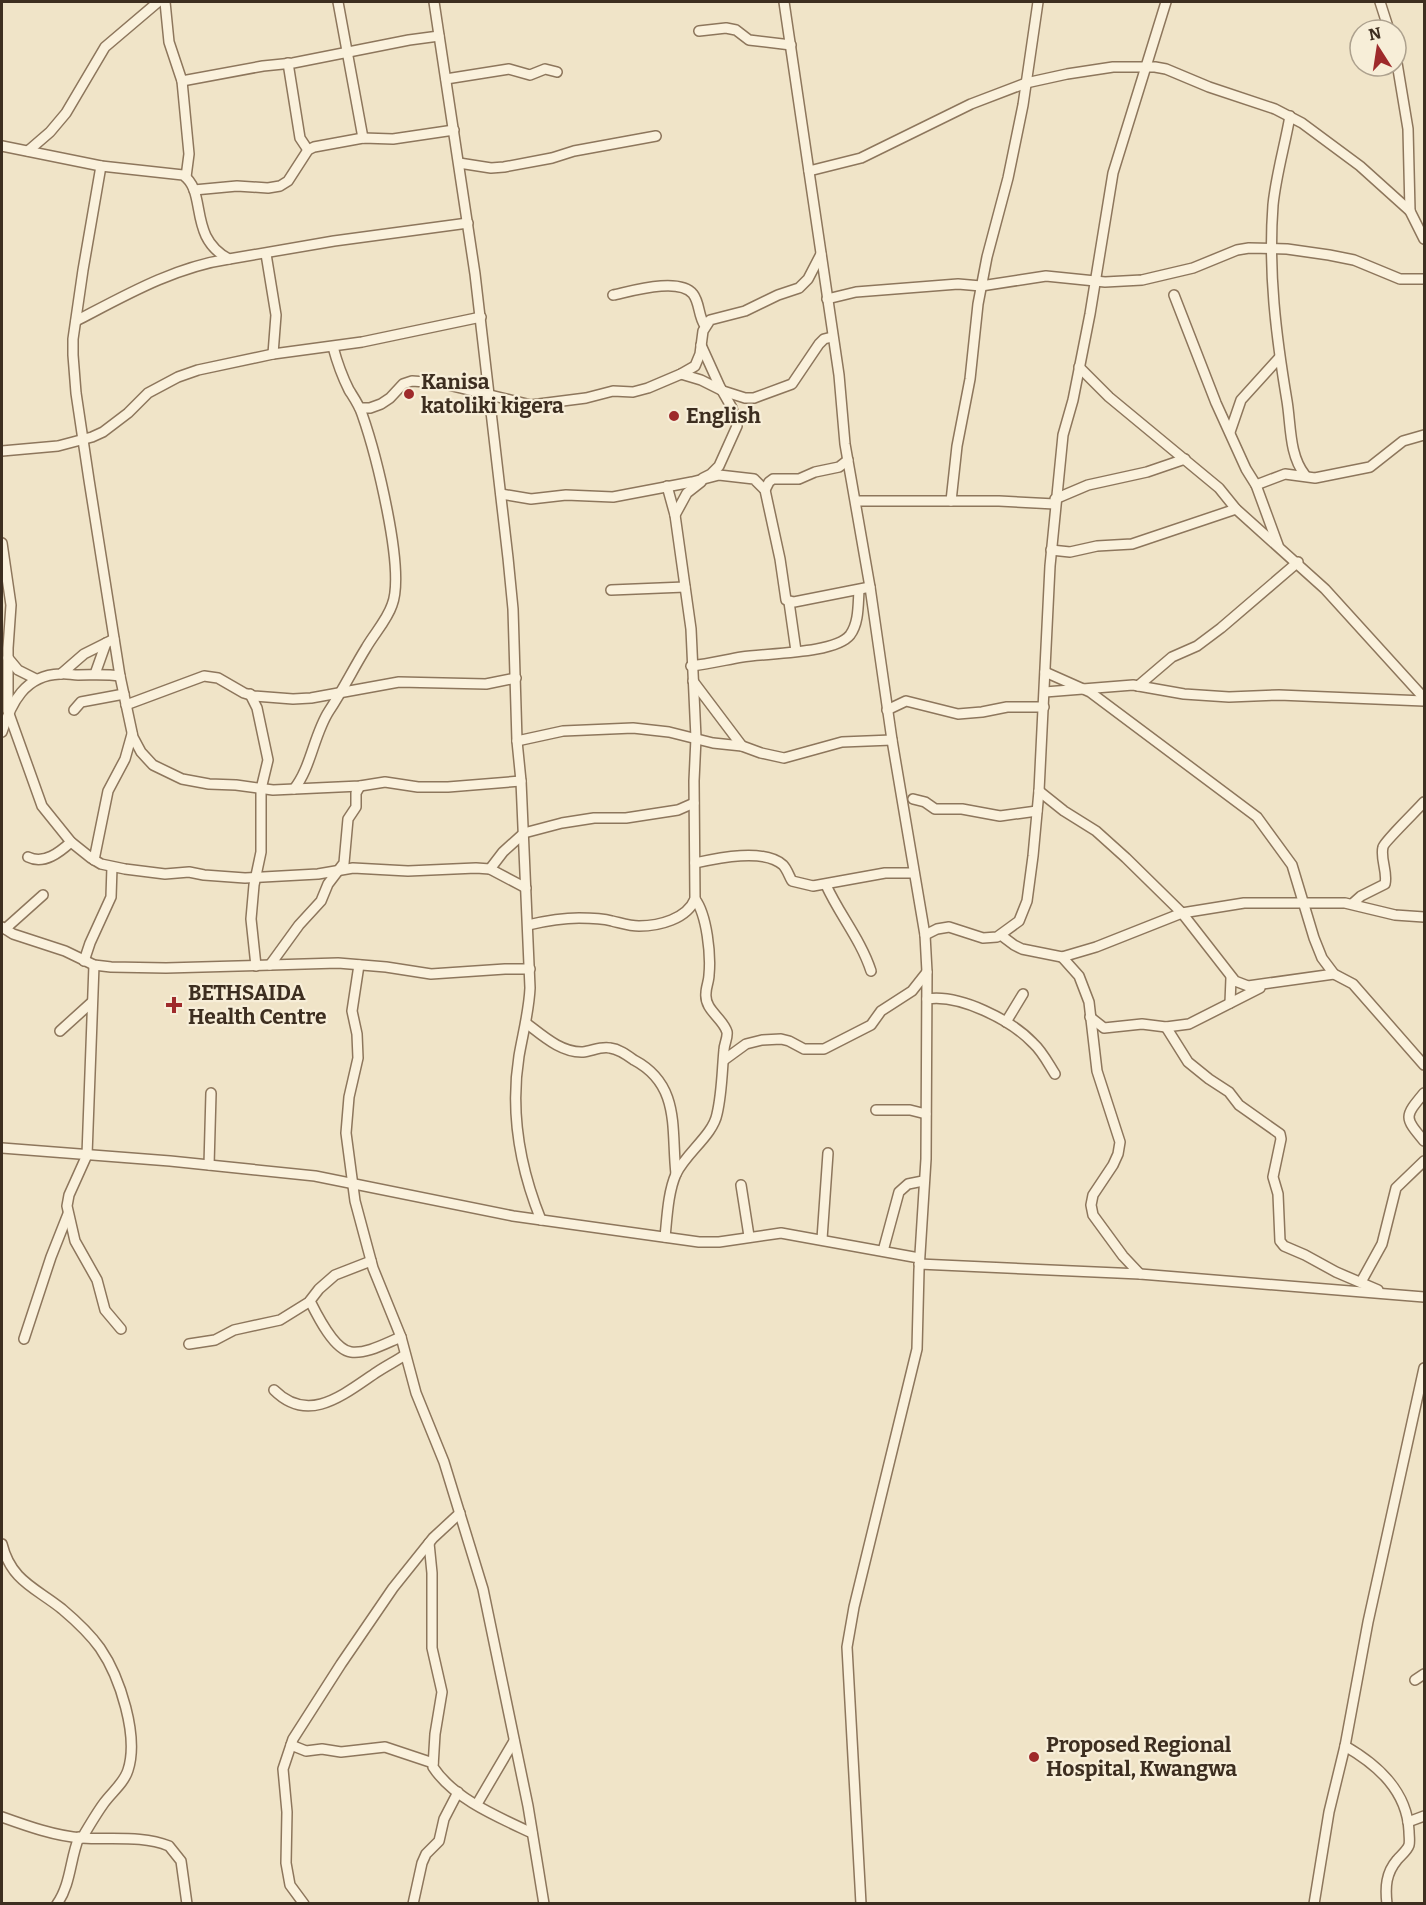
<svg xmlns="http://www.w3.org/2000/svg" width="1426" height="1905" font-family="Bitter,serif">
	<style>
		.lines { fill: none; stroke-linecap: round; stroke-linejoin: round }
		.minor-casing { stroke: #8d765c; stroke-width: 12 }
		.minor { stroke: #faf1dc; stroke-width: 9 }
		.poi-dot { fill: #9e2a2b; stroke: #f7eed8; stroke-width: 2 }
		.labels { text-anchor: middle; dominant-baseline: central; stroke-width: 4.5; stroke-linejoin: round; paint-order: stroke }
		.poi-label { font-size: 21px; font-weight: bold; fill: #3d2e20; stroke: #f7eed8; text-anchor: start }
	</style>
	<rect width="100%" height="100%" fill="#f0e4c8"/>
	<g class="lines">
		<defs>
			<g id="minor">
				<path d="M165,2L169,42L182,81L189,154L186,177"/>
				<path d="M338,2L363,138"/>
				<path d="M434,2L475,274L508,558L513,609L517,741L521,781L530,988C529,1011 523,1033 519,1056C510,1112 520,1168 541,1220"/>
				<path d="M784,2L839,375L845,444L870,587L892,740L925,935L927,972L926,1159L919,1270L917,1349L854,1607L847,1647L861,1904"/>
				<path d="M1380,2L1389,30"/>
				<path d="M699,31L726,28L736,30L749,40L791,45"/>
				<path d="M1396,57L1408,129L1410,211"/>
				<path d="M288,63L300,138L308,150"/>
				<path d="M446,79L509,69L530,75L545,69L557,72"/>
				<path d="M182,81L263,66L293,63L409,40L439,36"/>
				<path d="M1290,116C1285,145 1276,175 1273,205C1268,271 1276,336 1287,401C1291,425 1289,455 1305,475"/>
				<path d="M2,146L101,166L183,175C208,192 187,237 229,259L334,241L468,223"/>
				<path d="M28,151L50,132L66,113L105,47L158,2"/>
				<path d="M459,163L491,168L504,167L552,158L574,151L656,136"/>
				<path d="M101,166L83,270L73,339V355L76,393L89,480L120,676L133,737L141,752L153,765L182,779L209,784L236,785L273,790L360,786L385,782L418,787H448L521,781"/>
				<path d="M809,171L861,158L971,104L1026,83L1067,74L1113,67H1155L1166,69L1209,87L1275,109L1302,123L1360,166L1410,211L1424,239"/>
				<path d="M194,190L237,186L268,188L280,186L288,181L308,150L314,147L363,138L393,139L454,130"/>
				<path d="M266,254L276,315L273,354"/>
				<path d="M613,295C632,291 679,277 693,294C700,303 698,316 705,326"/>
				<path d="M1174,295L1216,403L1246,469L1256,485L1278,545"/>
				<path d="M827,299L856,292L958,284L981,286L1046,276L1105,282L1142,280L1193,268L1237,250L1249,248L1287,249L1329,255L1354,260L1400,279H1424"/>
				<path d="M76,321C124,296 174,267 229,259"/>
				<path d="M1079,367L1109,397L1219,488L1236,509L1325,589L1424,698"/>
				<path d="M681,374L701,380L723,391L745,398H754L792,384L819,344L824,339L832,337"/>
				<path d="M360,408H370L381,404L390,398L403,384L412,381L440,383L531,405L586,398L613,391L633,392L648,388L681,374L695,366L700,354L703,331L710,320L745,311L778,295L799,288L808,279L821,254"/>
				<path d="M1230,432L1241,400L1279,358"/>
				<path d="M2,451L58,446L92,437L103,432L128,413L148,393L178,377L198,370L273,354L362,342L481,317"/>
				<path d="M1256,485L1285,474L1315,478L1370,467L1403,441L1424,435"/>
				<path d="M765,490L769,482L773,479H799L815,472L839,467L848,460"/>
				<path d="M501,494L531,499L566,495L613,497L692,482L719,475L754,479L765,490L780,559L786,600L794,602L870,587"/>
				<path d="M1055,499L1088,485L1147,472L1185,459"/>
				<path d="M856,501H999L1055,504"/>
				<path d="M951,501L957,446L970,379L978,304L987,257L1008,178L1023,105L1038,2"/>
				<path d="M675,515L687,493L701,482L703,478L711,474L719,466L737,426L732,408L720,387L701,345"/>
				<path d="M2,543L11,605L8,648V711L42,806L71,842L91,858L101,864L125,869L165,874L189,872L204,875L245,878L318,874L353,868L408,871L476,868L490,869L526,888"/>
				<path d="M1051,550L1070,552L1097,546L1132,544L1236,509"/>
				<path d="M611,590L685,587"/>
				<path d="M789,602L796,651"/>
				<path d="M8,658L18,670L36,679"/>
				<path d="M691,666C708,664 725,660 742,657C766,653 835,654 850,635C859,623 858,605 859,590"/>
				<path d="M1045,672L1090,692L1257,817L1292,865L1314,938L1322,958L1334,974L1353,984L1424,1065"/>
				<path d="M61,674L84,654L114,639"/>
				<path d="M95,674L106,643"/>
				<path d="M693,681L742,746"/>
				<path d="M1138,686L1172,657L1197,646L1221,628L1298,562"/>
				<path d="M1045,692L1133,685L1184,694L1229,697L1279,695L1424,701"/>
				<path d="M250,694L257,708L268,760L261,789V852L254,885L251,919L256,966"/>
				<path d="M126,705L204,676L218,678L244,693L254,696L293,699L311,698L399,682L486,684L516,678"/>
				<path d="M74,710L81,702L124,694"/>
				<path d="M887,710L906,701L958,714L982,712L1007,707H1044"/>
				<path d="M2,732C11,703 25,675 60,674C66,673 72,675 78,675C93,675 106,674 120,676"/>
				<path d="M517,741L563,731L633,728L669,732L713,743L742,746L761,753L784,758L842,742L892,740"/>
				<path d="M294,789C311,768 314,734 329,711C343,690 353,669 366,648C374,634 387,620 392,605C406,570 375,451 362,414C359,405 354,398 349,390C342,376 337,362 333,347"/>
				<path d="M1039,791L1064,811L1096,831L1126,858L1182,913L1235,981L1248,986L1334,974"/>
				<path d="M913,799L925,802L935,809H962L1000,816L1037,811"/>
				<path d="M28,857C44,865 60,852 71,842"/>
				<path d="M94,860L108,791L125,759L132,734"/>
				<path d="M695,863C718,858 764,848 783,865C787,869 789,876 792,881L813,886L885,873H914"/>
				<path d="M490,869L503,852L524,833L562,823L594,818H626L678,810L694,803"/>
				<path d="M826,885C839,914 861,940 871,971"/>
				<path d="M1352,904L1361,896L1385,884C1388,872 1380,859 1383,847C1384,842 1418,809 1424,802"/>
				<path d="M528,925C545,921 562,918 579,918C590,918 601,918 612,921C621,923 630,926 639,926C659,926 687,919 695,899L694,781L696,738L691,629L675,515L667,486"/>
				<path d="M2,927L13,934L65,951L94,965L111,967L166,968L338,963L386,967L431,974L505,969H530"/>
				<path d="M5,929L43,895"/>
				<path d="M925,935L937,929L949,927L983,938L997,937L1019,921L1027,901L1033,856L1039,791L1050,566L1063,435L1073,400L1090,314L1113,173L1166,2"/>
				<path d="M1002,936L1014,945L1022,949L1062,957L1096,947L1182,913L1244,903H1345L1395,915L1424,917"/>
				<path d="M1062,957L1079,976L1089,1002L1097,1071L1120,1142L1118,1154L1113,1165L1093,1195L1091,1205L1093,1215L1123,1256L1140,1274"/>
				<path d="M84,961L90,943L111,897L112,867"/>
				<path d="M94,965L87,1155L69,1195L67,1206L75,1241L97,1280L105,1310L121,1329"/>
				<path d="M270,965L299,925L321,901L328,884L344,863L348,819L356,807V793L360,786"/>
				<path d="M359,965L352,1011L357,1034L358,1058L349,1097L346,1133L355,1201L373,1268L401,1337L416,1393L444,1462L483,1589L528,1806L544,1904"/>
				<path d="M927,999C960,994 1011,1020 1033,1043C1042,1051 1048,1063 1055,1074"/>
				<path d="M1230,1003L1231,978"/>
				<path d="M1090,1017L1104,1028L1142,1024L1166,1027L1189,1024L1260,988"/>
				<path d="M1006,1022L1023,994"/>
				<path d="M526,1023C542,1035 561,1053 583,1052C592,1051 601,1046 610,1048C619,1049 627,1055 634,1060C681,1085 671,1129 676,1174"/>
				<path d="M1166,1027L1188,1062L1209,1079L1229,1092L1239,1105L1280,1134L1281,1139L1273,1177L1278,1194L1280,1241L1284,1246L1305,1255L1336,1272L1378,1290"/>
				<path d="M60,1031L92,1002"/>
				<path d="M724,1060L746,1044L762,1040L781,1039L789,1041L804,1049H824L871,1025L881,1011L912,991L927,972"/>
				<path d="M1424,1093C1404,1117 1404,1117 1424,1141"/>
				<path d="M876,1110H910L926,1114"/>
				<path d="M2,1148L170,1161L315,1176L513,1216L699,1242H719L781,1233L919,1258"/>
				<path d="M209,1165L211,1093"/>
				<path d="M741,1185L749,1236"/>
				<path d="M665,1237C667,1218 668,1192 676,1174C686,1153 713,1135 717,1114C722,1093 722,1071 724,1050C724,1044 728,1038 727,1032C723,1018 704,1010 706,993C706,987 709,981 709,975C711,955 707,915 695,899"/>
				<path d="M822,1239L828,1153"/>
				<path d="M883,1251L899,1192L908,1184L923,1181"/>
				<path d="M919,1264L1140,1274L1424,1297"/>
				<path d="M1361,1282L1382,1244L1396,1188L1424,1161"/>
				<path d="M310,1301C317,1315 334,1350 351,1352C367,1354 386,1343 401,1337"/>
				<path d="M24,1339L51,1257L68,1214"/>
				<path d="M189,1344L215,1340L234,1330L280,1320L309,1302L319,1289L335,1275L371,1261"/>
				<path d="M274,1390C309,1425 344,1394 377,1372C386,1366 396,1361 405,1355"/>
				<path d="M429,1543L432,1573V1648L442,1692L435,1734L433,1767C454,1799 498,1817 532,1833"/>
				<path d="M2,1544C11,1581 36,1588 62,1609C75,1620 90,1634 100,1648C120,1677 139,1736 128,1770C124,1783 112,1792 104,1803C96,1814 89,1826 82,1838"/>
				<path d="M1415,1680L1424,1674"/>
				<path d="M291,1745L306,1751L322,1749L341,1752L385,1747L433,1763"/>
				<path d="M1345,1746C1378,1765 1407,1791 1409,1831C1409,1836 1410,1841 1409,1845C1407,1851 1401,1855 1397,1860C1386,1873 1385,1887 1387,1904"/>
				<path d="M477,1804L514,1741"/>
				<path d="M2,1817C27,1826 55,1836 82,1838C111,1840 142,1835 169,1846L181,1861L187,1904"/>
				<path d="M1408,1822L1424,1816"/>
				<path d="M57,1904C71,1884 70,1859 79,1837"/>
				<path d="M304,1904L290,1885L286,1863L287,1812L283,1769L293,1739L341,1664L393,1588L433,1538L460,1513"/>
				<path d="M413,1904L422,1863L426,1854L439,1841L444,1819L458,1792"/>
				<path d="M1314,1904L1329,1812L1345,1746L1368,1622L1424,1368"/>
			</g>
		</defs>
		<use href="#minor" class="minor-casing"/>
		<use href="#minor" class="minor"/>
	</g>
	<g class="poi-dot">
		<circle cx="409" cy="394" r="6"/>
		<circle cx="674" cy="416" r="6"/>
		<path d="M171 996h6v6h6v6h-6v6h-6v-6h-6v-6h6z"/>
		<circle cx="1034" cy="1757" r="6"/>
	</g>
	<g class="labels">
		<g class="poi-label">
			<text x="421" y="382">Kanisa<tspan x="421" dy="24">katoliki kigera</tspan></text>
			<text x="686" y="416">English</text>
			<text x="188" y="993">BETHSAIDA<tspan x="188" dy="24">Health Centre</tspan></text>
			<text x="1046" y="1745">Proposed Regional<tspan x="1046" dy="24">Hospital, Kwangwa</tspan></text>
		</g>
	</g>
	<rect width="1426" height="1905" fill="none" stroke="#3d2e20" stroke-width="6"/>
	<g transform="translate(1378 48) rotate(348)"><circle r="28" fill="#f7eed8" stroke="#ada18e" stroke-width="1.5"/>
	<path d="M0-4.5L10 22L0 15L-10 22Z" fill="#9e2a2b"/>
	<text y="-9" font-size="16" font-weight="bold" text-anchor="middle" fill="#3d2e20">N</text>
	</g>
</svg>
